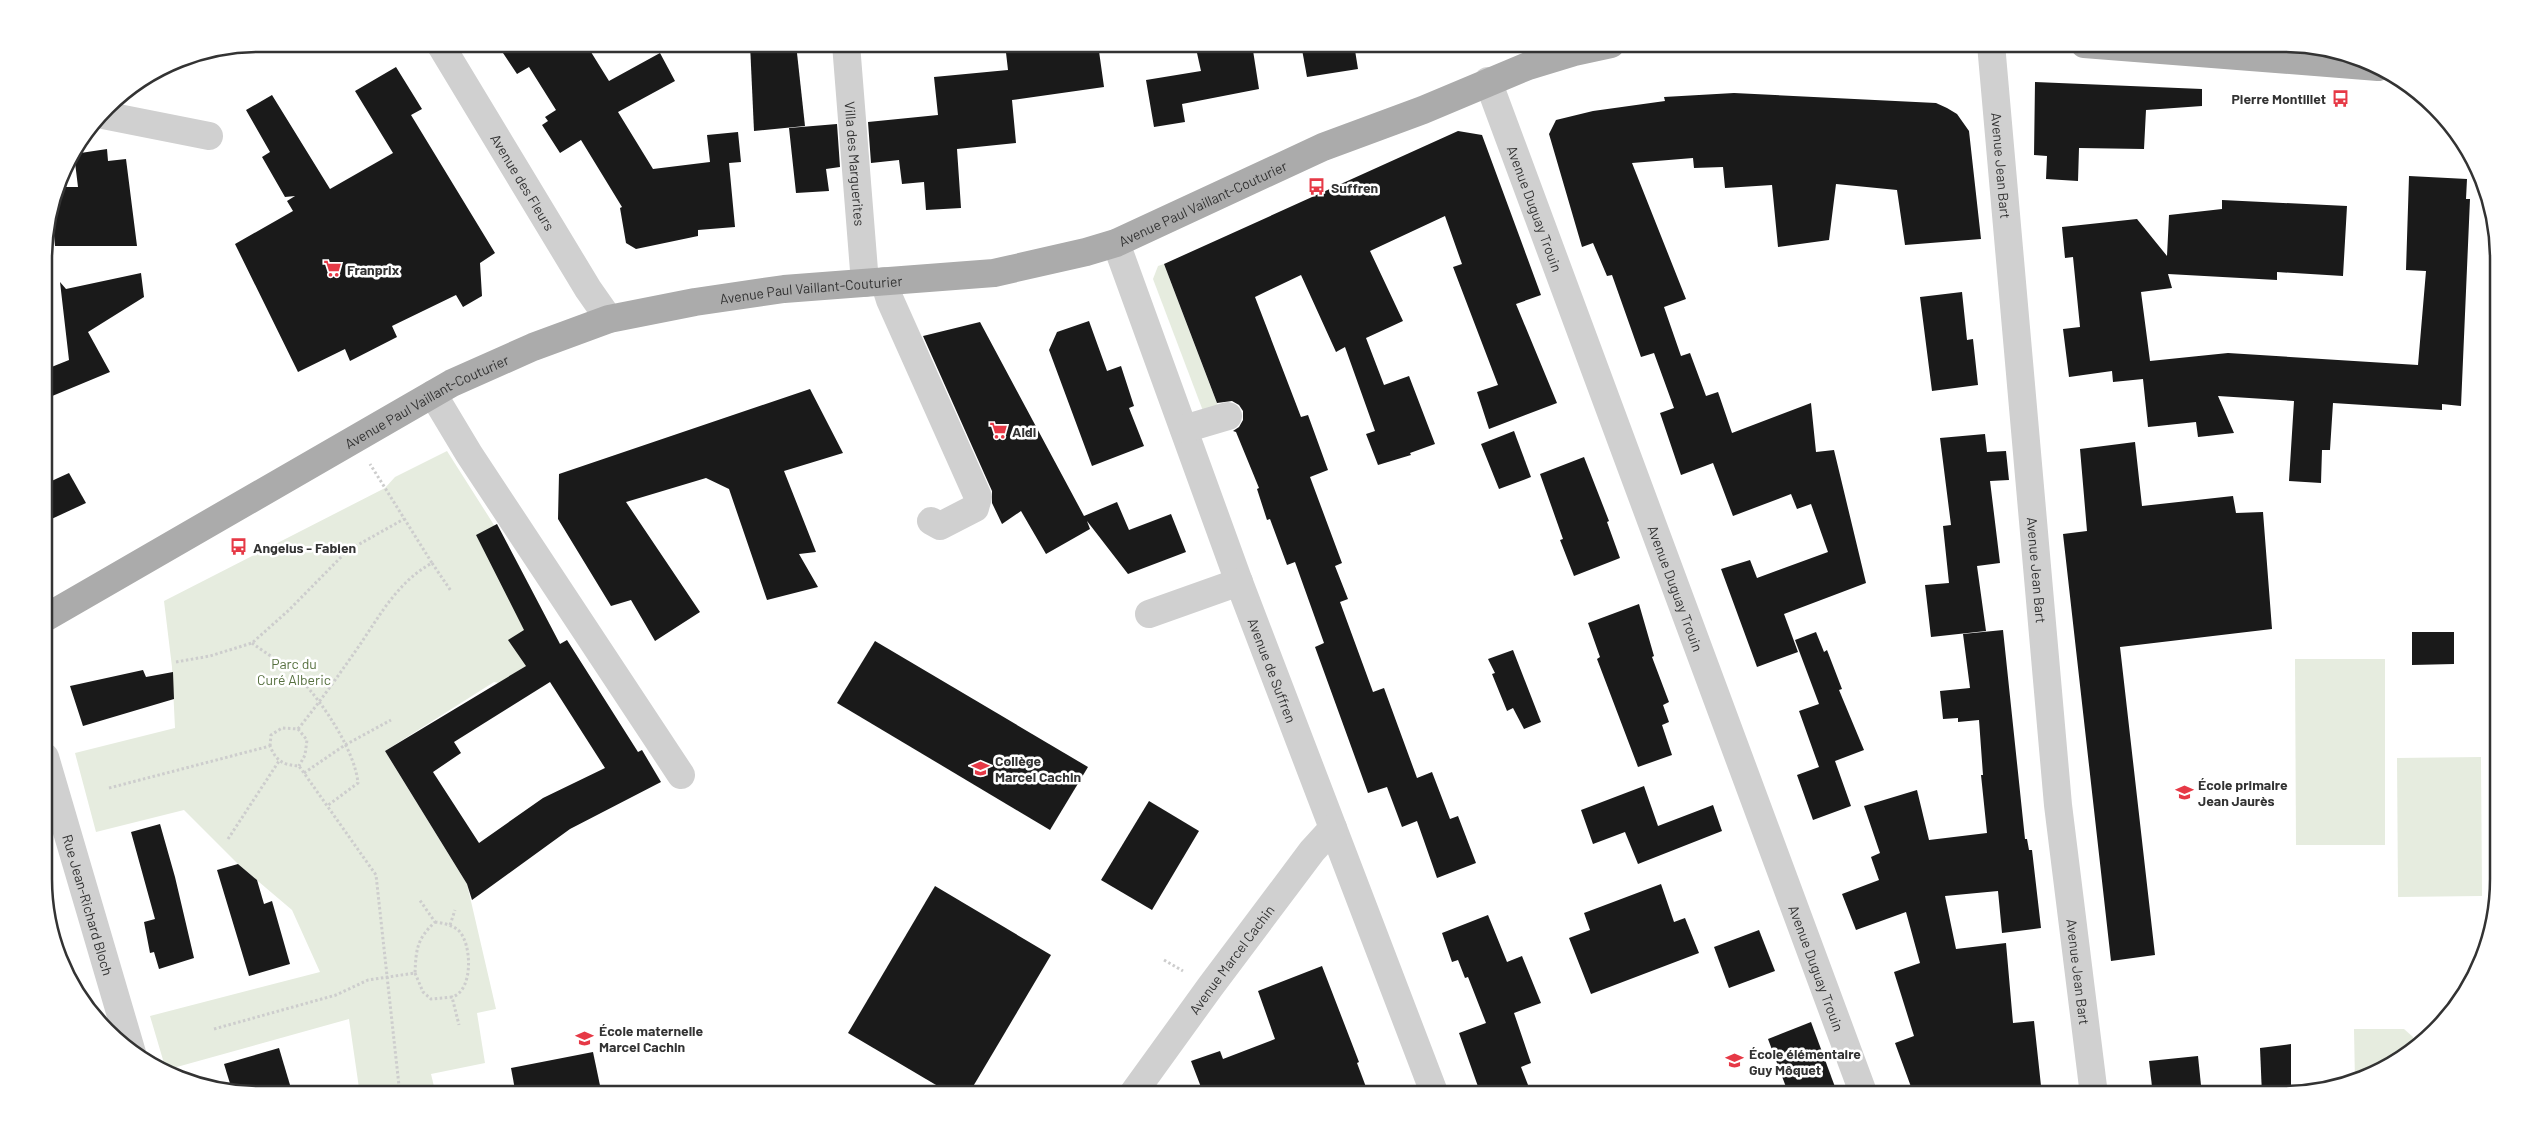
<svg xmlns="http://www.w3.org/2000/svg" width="2543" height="1139" font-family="Barlow,sans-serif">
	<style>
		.green { fill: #e6ecdf }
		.building { fill: #1a1a1a; fill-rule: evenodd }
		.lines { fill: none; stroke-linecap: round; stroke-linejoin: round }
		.path { stroke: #cdcdcd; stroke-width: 3; stroke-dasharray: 2.5 2.5; stroke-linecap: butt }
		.minor { stroke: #d0d0d0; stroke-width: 28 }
		.major { stroke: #ababab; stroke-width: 28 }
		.labels { text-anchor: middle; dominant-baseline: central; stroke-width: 5; stroke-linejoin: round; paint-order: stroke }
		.poi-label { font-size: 14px; font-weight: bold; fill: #333; stroke: #fff; text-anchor: start }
		.street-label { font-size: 14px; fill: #333; stroke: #fff }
		.park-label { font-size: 14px; fill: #56703f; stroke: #fff }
		.rim { fill: none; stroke: #333; stroke-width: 2.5 }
	</style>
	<rect width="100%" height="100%" fill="#fff"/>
	<g class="green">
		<path d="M1164,264L1218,406L1203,411L1153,279L1158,266Z"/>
		<path d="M447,451L515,558L560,644L499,683L494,682L385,751L467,884L496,1009L477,1013L485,1063L431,1074L436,1095H360L349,1019L166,1070L150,1016L320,972L292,910L238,864L184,810L96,832L75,753L175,728L172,667L164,601L385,488L395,477Z"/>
		<path d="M2295,659H2385V845H2296Z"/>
		<path d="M2481,757L2482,896L2398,897L2397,758Z"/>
		<path d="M2354,1029H2404L2413,1037V1050L2404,1059L2355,1083Z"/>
	</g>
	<g class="building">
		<path d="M497,44H586L609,81L660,53L675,81L618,112L653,169L710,162L707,135L738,132L741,162L729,163L735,227L698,230V236L636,249L626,243L620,208L622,207L581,140L560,153L542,125L548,121L545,117L556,110L529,67L517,74Z"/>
		<path d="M750,44H796L805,126L754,131Z"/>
		<path d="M1005,44H1098L1104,87L1012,100L1016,143L957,149L961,208L926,210L924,182L902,184L899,160L871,163L868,122L938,115L934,77L1008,70Z"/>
		<path d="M1195,44H1252L1259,89L1182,104L1185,122L1154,127L1146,80L1201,71Z"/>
		<path d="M1301,44H1354L1358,69L1307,77Z"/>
		<path d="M396,67L422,109L411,115L495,253L480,263L482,296L463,307L456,295L392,326L397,337L350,361L345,349L298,372L235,244L293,211L287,201L295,196L285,197L262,157L270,152L246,110L272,95L330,189L393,153L355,91Z"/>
		<path d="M2035,82L2202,89V106L2146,110L2144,149L2079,148L2078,181L2046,179L2047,156L2034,155Z"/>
		<path d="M1734,93L1936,103L1947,108L1957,114L1969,131L1981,239L1905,245L1897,190L1836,184L1829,240L1778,247L1772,185L1725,188L1723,167L1694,168L1693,158L1632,163L1686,299L1664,307L1681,356L1690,353L1706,396L1718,392L1732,433L1811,403L1816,452L1834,450L1866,583L1784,614L1798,652L1757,667L1721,569L1750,560L1757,578L1828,552L1811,504L1797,509L1791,494L1733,516L1713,463L1681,475L1660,413L1674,408L1654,353L1641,357L1612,275L1607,276L1593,243L1582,247L1549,134L1556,120L1593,111L1665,101L1664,97Z"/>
		<path d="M837,124L840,167L826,169L829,191L796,193L789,128Z"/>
		<path d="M1458,131L1482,135L1541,295L1516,304L1557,403L1489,429L1477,392L1498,385L1453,267L1462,264L1445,216L1370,251L1403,321L1366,338L1384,385L1409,376L1435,444L1410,453L1411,455L1378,465L1366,434L1375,431L1345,347L1336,352L1301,275L1255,297L1301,417L1308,415L1328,470L1310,477L1342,563L1335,566L1348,599L1340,602L1373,692L1384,688L1417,778L1432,772L1450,819L1458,816L1476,863L1437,878L1417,821L1402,827L1387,787L1368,793L1315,647L1324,643L1295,562L1287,565L1270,519L1267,520L1257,489L1259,488L1236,432L1233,431L1239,427L1243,420V411L1239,405L1232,401L1217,403L1164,264Z"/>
		<path d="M107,149L108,161L126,159L137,246H55L52,214L60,187H78L74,154Z"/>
		<path d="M2409,176L2467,179L2466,199H2470L2461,406L2442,404V410L2333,403L2330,450H2322L2321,483L2289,481L2294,401L2218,396L2234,433L2198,437L2196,422L2148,427L2143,379L2113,382L2112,371L2069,377L2063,329L2080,327L2073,257L2065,258L2062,227L2137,219L2167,256L2169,215L2222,209V200L2347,206L2343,276L2277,272V280L2168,274L2172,288L2141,292L2150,361L2228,353L2418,365L2426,271L2406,270Z"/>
		<path d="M141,273L144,297L88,332L110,372L45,399L44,370L69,360L60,282L66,289Z"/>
		<path d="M1962,292L1967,340L1973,339L1978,385L1932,391L1920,297Z"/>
		<path d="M1089,321L1107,371L1121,366L1134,406L1129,408L1144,446L1092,466L1049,350L1057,332Z"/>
		<path d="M980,322L1084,516L1117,502L1129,530L1171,514L1186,552L1128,574L1087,521L1090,529L1046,554L1021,511L1002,524L992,503V491L923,336Z"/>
		<path d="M810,389L843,453L784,471L816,552L799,554L818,587L767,600L729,489L706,478L626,502L700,612L655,641L631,600L611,606L558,519L559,474Z"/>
		<path d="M1514,431L1531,477L1499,489L1481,444Z"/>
		<path d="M1985,434L1987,452L2006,451L2009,480L1990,481L2000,563L1977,566L1986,631L1931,637L1925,585L1949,583L1943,526L1951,525L1940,438Z"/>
		<path d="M2135,442L2142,506L2233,496L2236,513L2263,512L2272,629L2120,647L2155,955L2111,961L2063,534L2087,531L2080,449Z"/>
		<path d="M1584,457L1609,521L1607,522L1620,558L1574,576L1560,540L1563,539L1540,474Z"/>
		<path d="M69,473L86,503L45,522V484Z"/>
		<path d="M497,524L560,644L567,640L638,752L642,750L661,782L570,829L472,900L467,884L385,751L526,666L508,640L524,630L476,535ZM550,682L605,768L543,798L479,843L433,772L461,753L454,742Z"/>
		<path d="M1639,604L1654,656L1652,657L1669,702L1663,705L1669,722L1662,725L1672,755L1638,767L1597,659L1600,657L1588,623Z"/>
		<path d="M2003,630L2025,839H2027L2029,850H2032L2041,928L2002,933L1998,891L1945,896L1956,949L2006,943L2013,1023L2034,1021L2042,1095H1914L1895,1043L1914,1036L1894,972L1920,963L1906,912L1856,930L1842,894L1879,880L1871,857L1880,853L1864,806L1917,790L1929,840L1987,833L1981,775H1983L1979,720L1958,722V718L1943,719L1940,691L1970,688L1963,634Z"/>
		<path d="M1816,632L1824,652L1827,650L1842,689L1839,690L1864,750L1835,761L1851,806L1813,820L1797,775L1819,767L1799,711L1819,704L1795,640Z"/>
		<path d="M2412,632H2454V664L2412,665Z"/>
		<path d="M875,641L1088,767L1050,830L837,703Z"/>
		<path d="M1513,650L1541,722L1524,729L1513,708L1507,711L1492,674L1495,673L1488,659Z"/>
		<path d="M143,670L146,677L173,672L174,699L83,726L70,686Z"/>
		<path d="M1644,786L1658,826L1713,805L1722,831L1638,864L1625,832L1593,844L1581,810Z"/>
		<path d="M1149,801L1199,831L1152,910L1101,880Z"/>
		<path d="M160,824L175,877L194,958L159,969L154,952L150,953L144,922L155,919L131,832Z"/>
		<path d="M238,864L257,880L264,904L272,901L290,964L249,976L217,870Z"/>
		<path d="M1661,884L1674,922L1685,918L1699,953L1591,994L1569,938L1590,930L1584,913Z"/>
		<path d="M935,886L1051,955L968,1095H953L848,1033Z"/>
		<path d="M1488,915L1507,962L1522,956L1541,1003L1514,1013L1531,1063L1521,1067L1532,1095H1481L1459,1033L1486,1023L1468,977L1465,978L1458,960L1452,962L1442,933Z"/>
		<path d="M1759,930L1775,971L1729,988L1714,947Z"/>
		<path d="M1322,966L1359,1062L1357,1063L1369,1095H1204L1191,1061L1220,1051L1223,1059L1275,1039L1258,991Z"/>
		<path d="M1811,1022L1838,1095H1789L1768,1039Z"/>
		<path d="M2291,1044V1095H2262L2260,1048Z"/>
		<path d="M279,1048L293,1095H259L232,1090L224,1064Z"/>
		<path d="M593,1052L602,1095H516L511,1068Z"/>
		<path d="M2198,1056L2202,1095H2153L2149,1061Z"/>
	</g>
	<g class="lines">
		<g class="path">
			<path d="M432,563L451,591"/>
			<path d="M252,643C268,655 288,666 301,680C323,703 355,751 358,783L327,806"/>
			<path d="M176,662L210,656L252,643L289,610L347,551L404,519"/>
			<path d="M298,729C319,703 338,676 357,649C379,617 397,582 432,563L370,464"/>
			<path d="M270,746L271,735L282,728L298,729L307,740L305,755L299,766"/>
			<path d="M304,773L345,745L391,720"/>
			<path d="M109,788L270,746C276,761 283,765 299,766L376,875L400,1095"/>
			<path d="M228,839L279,761"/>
			<path d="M435,922C443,923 452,925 458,930C472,942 474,991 452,997"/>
			<path d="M450,925L455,910"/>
			<path d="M1164,960L1183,971"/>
			<path d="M415,973L423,992L431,999L452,997L459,1025"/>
			<path d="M214,1029L336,995L368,980L415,973C416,949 417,939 435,922L419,899"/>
		</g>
		<g class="minor">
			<path id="s1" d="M440,44L588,289L609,319"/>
			<path id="s2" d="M846,44L865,283"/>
			<path id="s3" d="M1991,44L2058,805L2094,1095"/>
			<path id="s4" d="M1488,81L1864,1095"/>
			<path d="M103,115L209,136"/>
			<path id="s5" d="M1116,243L1239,582L1435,1095"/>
			<path d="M884,281L890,300L978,497L975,508L940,526L931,521"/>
			<path d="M433,394L469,454L681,775"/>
			<path d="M1184,429L1228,416"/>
			<path d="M1149,614L1239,582"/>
			<path id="s6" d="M45,757L132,1053"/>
			<path id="s7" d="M1132,1095L1210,987L1312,851L1333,828"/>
		</g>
		<g class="major">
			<path d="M2084,44L2378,67"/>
			<path id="s8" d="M45,618L452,383L533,347L609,319L695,302L784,289L994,273L1086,252L1116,243L1323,147L1423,110L1528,66L1574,52L1611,44"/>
		</g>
	</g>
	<defs>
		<symbol id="bus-bare" viewBox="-9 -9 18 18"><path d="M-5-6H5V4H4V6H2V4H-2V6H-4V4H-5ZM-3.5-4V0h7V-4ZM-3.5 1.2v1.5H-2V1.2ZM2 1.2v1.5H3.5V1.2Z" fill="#e63946" stroke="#fff" stroke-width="2.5" paint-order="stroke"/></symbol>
		<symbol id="supermarket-bare" viewBox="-9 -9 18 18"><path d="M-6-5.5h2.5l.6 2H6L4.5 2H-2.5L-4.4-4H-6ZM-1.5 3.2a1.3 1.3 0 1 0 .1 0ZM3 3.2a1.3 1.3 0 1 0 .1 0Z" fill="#e63946" stroke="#fff" stroke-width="2.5" paint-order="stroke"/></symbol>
		<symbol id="school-bare" viewBox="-9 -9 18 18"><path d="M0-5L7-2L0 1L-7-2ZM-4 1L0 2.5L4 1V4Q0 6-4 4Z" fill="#e63946" stroke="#fff" stroke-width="2.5" paint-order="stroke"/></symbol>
	</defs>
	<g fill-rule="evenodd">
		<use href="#bus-bare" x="2328" y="86" width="25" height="25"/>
		<use href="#bus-bare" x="1304" y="174" width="25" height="25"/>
		<use href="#supermarket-bare" x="320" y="256" width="25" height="25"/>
		<use href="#supermarket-bare" x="986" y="418" width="25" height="25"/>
		<use href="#bus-bare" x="226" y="534" width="25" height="25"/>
		<use href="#school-bare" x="968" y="756" width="25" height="25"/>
		<use href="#school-bare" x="2172" y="780" width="25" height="25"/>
		<use href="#school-bare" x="572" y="1026" width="25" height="25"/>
		<use href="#school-bare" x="1722" y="1048" width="25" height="25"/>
	</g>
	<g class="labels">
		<g class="poi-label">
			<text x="2326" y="98" text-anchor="end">Pierre Montillet</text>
			<text x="1331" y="187">Suffren</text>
			<text x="347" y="269">Franprix</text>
			<text x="1012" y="431">Aldi</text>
			<text x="253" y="547">Angelus - Fabien</text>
			<text x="995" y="760">Collège<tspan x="995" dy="16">Marcel Cachin</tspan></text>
			<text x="2198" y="784">École primaire<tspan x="2198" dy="16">Jean Jaurès</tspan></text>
			<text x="599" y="1030">École maternelle<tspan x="599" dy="16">Marcel Cachin</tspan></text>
			<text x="1749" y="1053">École élémentaire<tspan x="1749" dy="16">Guy Môquet</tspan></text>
		</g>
		<g class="street-label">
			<text stroke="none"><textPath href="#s2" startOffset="120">Villa des Marguerites</textPath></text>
			<text stroke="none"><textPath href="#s3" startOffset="122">Avenue Jean Bart</textPath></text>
			<text stroke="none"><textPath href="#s1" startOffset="161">Avenue des Fleurs</textPath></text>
			<text stroke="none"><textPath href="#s8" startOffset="1249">Avenue Paul Vaillant-Couturier</textPath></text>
			<text stroke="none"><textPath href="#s4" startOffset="136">Avenue Duguay Trouin</textPath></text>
			<text stroke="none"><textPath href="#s8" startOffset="844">Avenue Paul Vaillant-Couturier</textPath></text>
			<text stroke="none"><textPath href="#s8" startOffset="439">Avenue Paul Vaillant-Couturier</textPath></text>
			<text stroke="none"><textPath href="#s3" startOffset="528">Avenue Jean Bart</textPath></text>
			<text stroke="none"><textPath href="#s4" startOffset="541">Avenue Duguay Trouin</textPath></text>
			<text stroke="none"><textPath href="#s5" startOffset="455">Avenue de Suffren</textPath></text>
			<text stroke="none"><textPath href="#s6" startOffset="154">Rue Jean-Richard Bloch</textPath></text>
			<text stroke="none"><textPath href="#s7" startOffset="168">Avenue Marcel Cachin</textPath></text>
			<text stroke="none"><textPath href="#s4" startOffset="946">Avenue Duguay Trouin</textPath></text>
			<text stroke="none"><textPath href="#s3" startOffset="932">Avenue Jean Bart</textPath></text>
		</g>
		<g class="park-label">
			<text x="294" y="663">Parc du<tspan x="294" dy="16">Curé Alberic</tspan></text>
		</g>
	</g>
	<path d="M0 0H2543V1139H0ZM259 52H2283A207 207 0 0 1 2490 259V879A207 207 0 0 1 2283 1086H259A207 207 0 0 1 52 879V259A207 207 0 0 1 259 52Z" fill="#fff" fill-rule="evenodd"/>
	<path class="rim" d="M259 52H2283A207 207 0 0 1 2490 259V879A207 207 0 0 1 2283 1086H259A207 207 0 0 1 52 879V259A207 207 0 0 1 259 52Z"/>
</svg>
